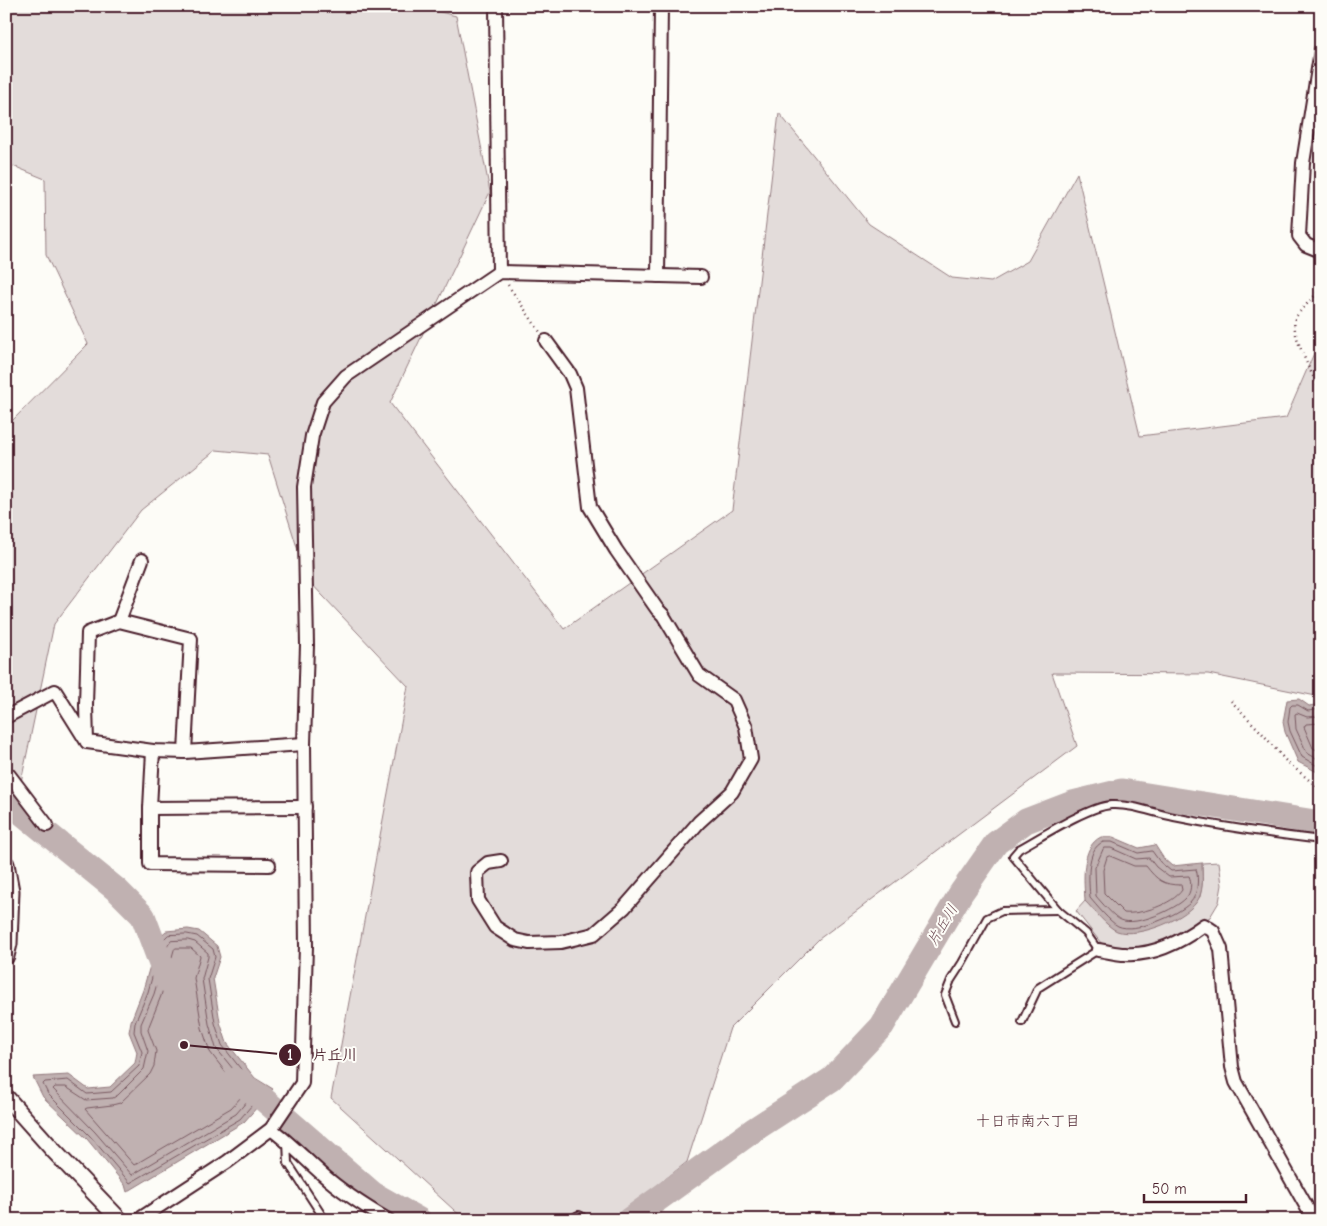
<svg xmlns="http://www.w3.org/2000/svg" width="1327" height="1226" font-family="'Comic Neue','Klee One',sans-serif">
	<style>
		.green { fill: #e3dcda; stroke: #967e82 }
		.water { fill: #c0b1b1; stroke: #91777b }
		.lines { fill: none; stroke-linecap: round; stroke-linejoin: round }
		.shore { stroke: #795961; stroke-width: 1 }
		.river { stroke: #c0b1b1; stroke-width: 25 }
		.service-casing { stroke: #4a1f2b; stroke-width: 10 }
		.minor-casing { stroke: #4a1f2b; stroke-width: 16 }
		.tertiary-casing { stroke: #4a1f2b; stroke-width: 19 }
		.path { stroke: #4a1f2b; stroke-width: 2.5; stroke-dasharray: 1 4; stroke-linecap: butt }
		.service { stroke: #fdfcf7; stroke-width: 6 }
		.minor { stroke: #fdfcf7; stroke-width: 12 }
		.tertiary { stroke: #fdfcf7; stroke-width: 15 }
		.labels { text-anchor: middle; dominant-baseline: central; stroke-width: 4; stroke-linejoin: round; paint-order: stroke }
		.water-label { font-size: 15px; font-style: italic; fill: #73525a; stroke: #fdfcf7 }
		.neighbourhood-label { font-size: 15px; fill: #4a1f2b; stroke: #fdfcf7 }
		.leader { fill: none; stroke: #4a1f2b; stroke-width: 2 }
		.callout-dot { fill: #4a1f2b; stroke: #fdfcf7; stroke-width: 2 }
		.mark-label { font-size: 15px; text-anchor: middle; font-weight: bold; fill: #fff }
		.callout-label { font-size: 15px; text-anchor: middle; font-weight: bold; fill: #4a1f2b; stroke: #fdfcf7; stroke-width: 4; stroke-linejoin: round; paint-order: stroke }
	</style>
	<rect width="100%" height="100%" fill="#fdfcf7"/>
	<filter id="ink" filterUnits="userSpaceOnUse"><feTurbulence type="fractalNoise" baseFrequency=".02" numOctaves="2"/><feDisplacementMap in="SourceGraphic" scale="10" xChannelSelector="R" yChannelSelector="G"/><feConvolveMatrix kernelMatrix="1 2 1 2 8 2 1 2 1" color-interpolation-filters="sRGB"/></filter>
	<g filter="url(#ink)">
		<g class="green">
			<path d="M6,6H417L456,16L490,192L390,403L564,629L732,510L779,113L869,224L952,278L991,282L1028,261L1077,173L1140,436L1286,418L1321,337V697L1208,674L1052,673L1077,746L819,939L730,1028L687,1162L613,1220H465L331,1098L408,686L307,579L268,455L216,450L141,510L54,624L6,854V427L88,344L46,255L45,179L6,163Z"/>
			<path d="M1219,862L1222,885L1219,902L1210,917L1166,943L1118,950L1101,943L1076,911L1085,901L1114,929L1200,897L1202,885V863Z"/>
		</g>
		<g class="water">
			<path d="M1299,699L1309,706L1321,704V774L1298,762L1285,732L1283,722L1287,700Z"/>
			<path d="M1101,837H1113L1139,848L1155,845L1164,859L1172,866L1202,863C1202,875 1204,887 1199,898C1190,918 1138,939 1117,931C1107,927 1093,909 1085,901C1084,882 1080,847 1101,837Z"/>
			<path d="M188,929L199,931L217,946L220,957L213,978L220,1022L227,1043L255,1078L273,1089L244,1122L127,1192L125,1185L87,1139L43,1097L33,1077L69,1075L88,1089L110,1087L135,1063L137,1052L129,1032L131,1021L143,990L158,938L166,931Z"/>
		</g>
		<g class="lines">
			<g class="shore">
				<path d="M1321,709L1308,711L1298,705H1292L1290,707L1288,722L1290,731L1302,757L1321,768"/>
				<path d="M1321,716L1307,717L1297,713L1295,714L1296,729L1307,753L1321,761"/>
				<path d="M1321,723L1306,724L1304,727L1313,748L1321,752"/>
				<path d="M1103,842H1112L1138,853L1152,851L1160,862L1171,871L1196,869C1199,879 1198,895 1190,903C1178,915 1135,934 1118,926C1110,922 1096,905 1090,898C1089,883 1085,849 1103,842Z"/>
				<path d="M1104,848H1111L1136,859L1149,858L1156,867L1169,877L1189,876C1192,883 1191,893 1186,898C1176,909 1136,927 1121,920C1115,918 1101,902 1096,896L1095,868Z"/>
				<path d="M1110,856L1134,866H1146C1157,880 1163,885 1181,885L1182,890C1173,904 1140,915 1124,913L1104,893L1103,870L1107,857Z"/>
				<path d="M187,934L197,936L213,949L215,957L208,979L215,1023L222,1045L251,1082L263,1089L264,1091L240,1119L130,1183L90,1136L48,1094L43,1084L45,1082L68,1080L87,1094L111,1092L139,1066L142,1052L134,1032L135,1023L148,992L162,941L168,935Z"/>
				<path d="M188,940L195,942L208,953V957L202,979L209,1024L216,1048L246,1085L254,1093L236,1114L132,1175L95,1132L53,1089L55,1087H66L86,1100L113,1098L118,1095L144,1069L148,1051L141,1031V1024L154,994L168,945L171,941Z"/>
				<path d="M176,948H191L200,956L194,978L202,1028L210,1052L243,1095L231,1108L134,1165L85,1109L87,1108L112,1105L120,1103L150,1074L154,1066L156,1051L148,1030L149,1026L161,996L174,950Z"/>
			</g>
			<g class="river">
				<path d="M6,800L118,891L143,916L167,980"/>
				<path d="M235,1080L262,1098L373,1194L419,1220"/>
				<path d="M629,1220L755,1129L832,1079L882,1026L961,893L996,843L1026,821L1073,803L1122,791L1321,823"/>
			</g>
			<defs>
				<g id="service">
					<path d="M955,1021L945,995L951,980L962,963L987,918L1002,911L1058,910"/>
					<path d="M1022,1022L1038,988L1098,950L1086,933L1058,910L1013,856L1019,849C1041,837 1087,807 1111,805C1133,804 1153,813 1174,817C1223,827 1272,834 1321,840"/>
					<path d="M287,1142L288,1163L325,1220"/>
				</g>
				<g id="minor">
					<path d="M496,6L499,272"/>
					<path d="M1321,50L1303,163L1299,236L1306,245L1321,251"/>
					<path d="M658,276L661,6"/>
					<path d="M119,621L142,560"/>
					<path d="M6,717L55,691L87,742L153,751L185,752L304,744"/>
					<path d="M87,742L86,705L88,633L119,621L191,639L185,752"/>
					<path d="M153,751L150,808V864L269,865"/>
					<path d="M6,776L9,775L47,825"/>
					<path d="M150,808L305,807"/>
					<path d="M501,861L488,863L477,872L478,900L495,927L515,940L529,943L561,942L594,934L624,908L699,822L732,792L751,759L746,727L734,700L699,675L663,615L657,609L616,550L590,507L576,388L570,374L546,341"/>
					<path d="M1098,950C1107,951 1116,954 1125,954C1153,956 1182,941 1204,925L1213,931L1221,949L1232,1067L1236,1082L1314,1220"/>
					<path d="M271,1129C289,1142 304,1158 321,1173C342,1192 364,1206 388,1220"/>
					<path d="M138,1220L227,1162L271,1129L302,1083L306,946L304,744L307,645L304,487L312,436L323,402L346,376L499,272L701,277"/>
					<path d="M576,1220L579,1218L580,1220"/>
				</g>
				<g id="tertiary">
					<path d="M6,864L11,891L9,944L6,956"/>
					<path d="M6,1097L54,1151L120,1220"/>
				</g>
			</defs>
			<use href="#service" class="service-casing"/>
			<use href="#minor" class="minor-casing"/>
			<use href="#tertiary" class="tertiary-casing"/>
			<g class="path">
				<path d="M508,285L540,332"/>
				<path d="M1321,289C1315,296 1298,312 1295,319C1290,333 1314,378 1321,392"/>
				<path d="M1231,701L1262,733L1285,760L1321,790"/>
			</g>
			<use href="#service" class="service"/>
			<use href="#minor" class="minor"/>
			<use href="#tertiary" class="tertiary"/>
		</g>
	</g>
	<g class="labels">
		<g class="water-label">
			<text transform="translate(942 925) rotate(-59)">片丘川</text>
		</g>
		<g class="neighbourhood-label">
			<text x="1028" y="1121">十日市南六丁目</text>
		</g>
	</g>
	<path class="leader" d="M184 1045L290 1055"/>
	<g class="callout-dot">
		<circle cx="184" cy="1045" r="5"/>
		<circle cx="290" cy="1055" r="12"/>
	</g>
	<g class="mark-label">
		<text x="290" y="1060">1</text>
	</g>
	<g class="callout-label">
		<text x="335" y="1060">片丘川</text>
	</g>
	<rect width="1327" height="1226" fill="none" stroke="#fdfcf7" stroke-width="25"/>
	<rect x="12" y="12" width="1302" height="1201" fill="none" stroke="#4a1f2b" stroke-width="2" filter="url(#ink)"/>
	<path d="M1144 1194v8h102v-8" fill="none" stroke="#4a1f2b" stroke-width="2.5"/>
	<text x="1152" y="1194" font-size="15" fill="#4a1f2b" stroke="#fdfcf7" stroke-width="4" paint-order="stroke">50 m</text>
</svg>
